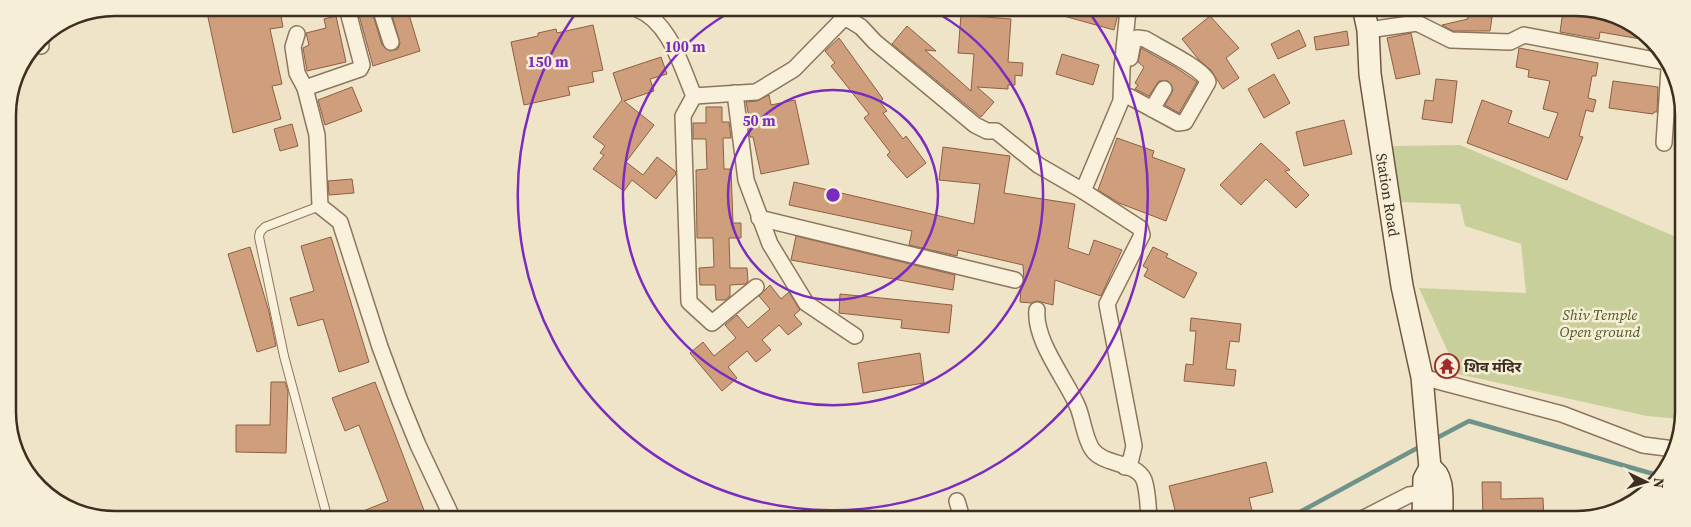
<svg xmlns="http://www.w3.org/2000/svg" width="1691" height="527" font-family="'Source Serif 4','Noto Sans Devanagari',serif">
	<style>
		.green { fill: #c9cf9b }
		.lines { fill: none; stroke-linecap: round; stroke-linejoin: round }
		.stream { stroke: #6f938a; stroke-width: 4.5 }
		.building { fill: #cf9f7d; stroke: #8d5f41 }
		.service-casing { stroke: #8d765c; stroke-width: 10 }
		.minor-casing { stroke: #8d765c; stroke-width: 18 }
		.secondary-casing { stroke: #6f573f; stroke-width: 24 }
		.service { stroke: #faf1dc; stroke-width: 8 }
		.minor { stroke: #faf1dc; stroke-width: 15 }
		.secondary { stroke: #faf1dc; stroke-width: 21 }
		.ring { fill: none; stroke: #7b2cbf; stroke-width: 2.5 }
		.labels { text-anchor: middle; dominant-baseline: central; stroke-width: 5; stroke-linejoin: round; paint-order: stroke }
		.street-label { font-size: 15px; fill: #3d2e20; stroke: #f7eed8 }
		.park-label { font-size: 15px; font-style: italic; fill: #4d5a26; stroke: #f7eed8 }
		.poi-label { font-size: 15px; font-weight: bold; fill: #3d2e20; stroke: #f7eed8; text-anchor: start }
		.rim { fill: none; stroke: #3d2e20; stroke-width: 2.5 }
		.centre { fill: #7b2cbf; stroke: #f7eed8; stroke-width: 2.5 }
		.ring-label { font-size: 15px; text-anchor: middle; font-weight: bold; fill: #7b2cbf; stroke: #f7eed8; stroke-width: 5; stroke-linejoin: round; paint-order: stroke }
	</style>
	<rect width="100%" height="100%" fill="#f0e4c8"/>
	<g class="green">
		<path d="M1460,145L1681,239L1680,419L1647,416L1458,374L1419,288L1526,293L1521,244L1465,226L1460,204L1398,202L1393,146Z"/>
		<path d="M1399,505L1400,519H1379Z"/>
	</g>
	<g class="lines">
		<g class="stream">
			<path d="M1433,440L1469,421L1657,475"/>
			<path d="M1287,519L1421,446"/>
		</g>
	</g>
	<g class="building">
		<path d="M206,8H277L278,11L280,10L283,27L270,29L282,84L272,86L281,119L233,133Z"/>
		<path d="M357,8H371L382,45L390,51L398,49L400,43L390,8H407L420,51L373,66Z"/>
		<path d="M1054,10H1119L1114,30L1053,13Z"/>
		<path d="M1563,11H1604L1652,41L1600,32L1599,39L1560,32Z"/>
		<path d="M1467,14L1492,17L1490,31H1453L1442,25L1468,19Z"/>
		<path d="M961,15L1011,19L1008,62L1023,63L1022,76L1015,75V85H1008V89L977,87L994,102L981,117L892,44L907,26L936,51L925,50L971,91L974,54L958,53Z"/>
		<path d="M336,16L346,62L307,71L303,48L309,45L306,33L326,28L324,19Z"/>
		<path d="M1210,16L1239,48L1226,58L1239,78L1223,89L1211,70L1199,60L1182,39Z"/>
		<path d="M593,25L603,70L592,72L594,82L568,87L570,95L524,105L511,42L538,36V33L556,29L557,33Z"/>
		<path d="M1299,30L1306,46L1278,59L1271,44Z"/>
		<path d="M1347,31L1349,45L1316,50L1314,37Z"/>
		<path d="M1411,33L1420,74L1396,79L1387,38Z"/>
		<path d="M839,38L883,99L880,102L887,111L883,113L903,139L906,136L926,163L907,178L887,155L890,152L864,118L869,114L831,66L835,63L825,51Z"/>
		<path d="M1141,48L1175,67L1197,82L1179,113L1165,105L1173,90L1168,81H1159L1149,96L1135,89L1138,85L1135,83L1144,67L1138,62Z"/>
		<path d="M1519,48L1598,63L1596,76H1592L1588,98L1596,100L1593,112L1586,110L1579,136L1583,137L1567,180L1467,143L1482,100L1512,111L1508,123L1549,138L1558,113L1543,109L1550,81L1528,77L1529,70L1516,67Z"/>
		<path d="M1062,54L1099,65L1093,85L1056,74Z"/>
		<path d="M661,57L667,74L650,79L654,91L624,101L654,125L626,162L643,175L657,157L675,171L676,174L656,199L632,180L624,191L593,169L604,155L600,153L605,146L593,137L622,100L613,73Z"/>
		<path d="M1274,74L1290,103L1264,118L1248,89Z"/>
		<path d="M1436,79L1457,81L1452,123L1422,119L1425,100L1433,101Z"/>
		<path d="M1613,81L1658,87L1657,112H1654L1653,114L1609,108Z"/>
		<path d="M352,87L362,111L325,125L318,100Z"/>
		<path d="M1677,90L1681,94V115L1675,114Z"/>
		<path d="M769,95L771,105L795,100L809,164L761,174L753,137H750L748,122H750L746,102L757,101Z"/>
		<path d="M706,107H722V122H729L731,138H723L724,169H731L733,223H741V238H729L730,268H747L748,282L745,284L730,285V296L725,300H716L715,285H700L699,268L714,267L713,238H697L696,170L707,169L706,139H693V123H706Z"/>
		<path d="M1344,120L1352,154L1304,166L1296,132Z"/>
		<path d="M292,124L298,146L280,151L274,129Z"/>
		<path d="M1117,138L1154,151L1152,157L1185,169L1166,221L1119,203L1098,190Z"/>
		<path d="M1261,143L1290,170L1285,171L1309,195L1296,208L1266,179L1241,205L1220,185Z"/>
		<path d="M943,147L1010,156L1004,193L1075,204L1068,248L1089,255L1094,240L1122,250L1101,296L1055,280L1053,305L1037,301L1031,303L1020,302L1021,287L1024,282L1023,265L958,250L957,256L909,245L912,231L789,205L794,182L974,224L980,184L939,180Z"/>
		<path d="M352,179L354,193L329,195L328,181Z"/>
		<path d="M796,236L955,275L953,290L791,260Z"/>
		<path d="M331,237L369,362L339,372L323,319L298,326L290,298L314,291L301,246Z"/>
		<path d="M250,247L269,312L276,346L257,352L228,254Z"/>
		<path d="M1153,247L1168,254L1166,257L1197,273L1184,298L1144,276L1148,269L1143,266Z"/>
		<path d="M770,285L781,299L789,292L800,310L794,315L802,324L788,335L779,325L762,340L771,350L756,362L747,351L728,367L737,378L722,391L690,353L703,342L714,356L736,338L725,325L737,315L748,328L770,309L759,296Z"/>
		<path d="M840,294L952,305L949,333L901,328L902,320L839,313Z"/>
		<path d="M1191,318L1241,324L1239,342L1230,341L1226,369L1236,370L1234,386L1184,381L1186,364L1193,365L1196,331H1190Z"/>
		<path d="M920,353L924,383L863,393L858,363Z"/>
		<path d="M271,382H285L288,391L286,453L236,452V425H270Z"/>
		<path d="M375,382L425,513L417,517L351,516L388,501L359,425L345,431L332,398Z"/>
		<path d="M1266,462L1273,492L1249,498L1254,519L1177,518L1169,486Z"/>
		<path d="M1482,482H1501V499L1543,498L1544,519H1483Z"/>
	</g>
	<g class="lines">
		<defs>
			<path id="service" d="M320,206L265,227L260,232L259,237L284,356L327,516"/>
			<g id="minor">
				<path d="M380,8L391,42"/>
				<path d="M637,9C670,22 681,66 694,96L756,92L794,69L842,20L848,19L861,27L875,42L975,125L987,131H996L1038,165L1083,191L1121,101L1122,69L1128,10"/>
				<path d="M1368,30L1417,23L1451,40L1510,42L1524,35L1666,62"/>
				<path d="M297,34L293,47L297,73L305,88L317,135L320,206L340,222L380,347L400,401L418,445L452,517"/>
				<path d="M40,38L41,46"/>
				<path d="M305,88L360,69L362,65L347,8"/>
				<path d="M735,93L746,180L770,244L806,303L855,336"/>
				<path d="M694,96L683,116L689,302L712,323L756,287"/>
				<path d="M1130,97L1178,123L1185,122L1208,82C1204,69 1158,47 1145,39L1137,38L1133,42L1130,58"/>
				<path d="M1152,109L1164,89"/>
				<path d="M1664,143L1669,69"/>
				<path d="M1083,191L1140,228L1142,235L1107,304L1134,446L1131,459L1125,467"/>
				<path d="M759,218L1015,280"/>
				<path d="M1037,310C1034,340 1065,378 1077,405C1083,418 1084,437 1092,449C1103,466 1136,461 1144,480C1148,491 1148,507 1149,518"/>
				<path d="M1422,377L1562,414L1643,445L1674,449"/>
				<path d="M957,501L962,518"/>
				<path d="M1362,519L1409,495L1432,492"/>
			</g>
			<g id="secondary">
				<path d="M1364,11L1368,30L1370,74L1402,286L1422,377L1430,468"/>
				<path d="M1430,468C1446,476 1441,502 1442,519"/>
				<path d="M1423,519L1424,479L1430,468"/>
			</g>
		</defs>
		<use href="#service" class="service-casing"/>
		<use href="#minor" class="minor-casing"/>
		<use href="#secondary" class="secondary-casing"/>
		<use href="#service" class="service"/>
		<use href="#minor" class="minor"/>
		<use href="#secondary" class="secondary"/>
	</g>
	<g class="ring">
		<circle cx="833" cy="195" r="105"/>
		<path d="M932 10A210 210 0 1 1 734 10"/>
		<path d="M1089 12A315 315 0 1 1 578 10"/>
	</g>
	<defs>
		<symbol id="temple-ring" viewBox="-11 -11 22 22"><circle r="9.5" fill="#f7eed8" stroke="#9e2a2b" stroke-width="1.5"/><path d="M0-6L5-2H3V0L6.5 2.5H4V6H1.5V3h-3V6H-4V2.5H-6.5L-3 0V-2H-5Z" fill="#9e2a2b"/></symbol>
	</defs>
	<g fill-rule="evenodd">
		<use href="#temple-ring" x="1433" y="352" width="28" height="28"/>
	</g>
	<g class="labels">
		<g class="street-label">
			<text transform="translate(1388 195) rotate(81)">Station Road</text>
		</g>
		<g class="park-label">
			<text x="1600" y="314">Shiv Temple<tspan x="1600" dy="17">Open ground</tspan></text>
		</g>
		<g class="poi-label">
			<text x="1464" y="366">शिव मंदिर</text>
		</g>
	</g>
	<path d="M0 0H1691V527H0ZM115 16H1576A99 99 0 0 1 1675 115V412A99 99 0 0 1 1576 511H115A99 99 0 0 1 16 412V115A99 99 0 0 1 115 16Z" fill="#f7eed8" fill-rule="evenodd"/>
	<path class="rim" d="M115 16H1576A99 99 0 0 1 1675 115V412A99 99 0 0 1 1576 511H115A99 99 0 0 1 16 412V115A99 99 0 0 1 115 16Z"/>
	<circle cx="833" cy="195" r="8" class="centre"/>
	<g class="ring-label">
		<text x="685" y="52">100 m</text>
		<text x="548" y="67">150 m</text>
		<text x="759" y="126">50 m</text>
	</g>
	<g transform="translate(1646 482) rotate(95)" stroke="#f7eed8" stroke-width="4" paint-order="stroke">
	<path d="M0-4L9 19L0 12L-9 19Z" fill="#3d2e20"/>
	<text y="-8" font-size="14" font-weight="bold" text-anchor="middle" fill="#3d2e20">N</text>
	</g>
</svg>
